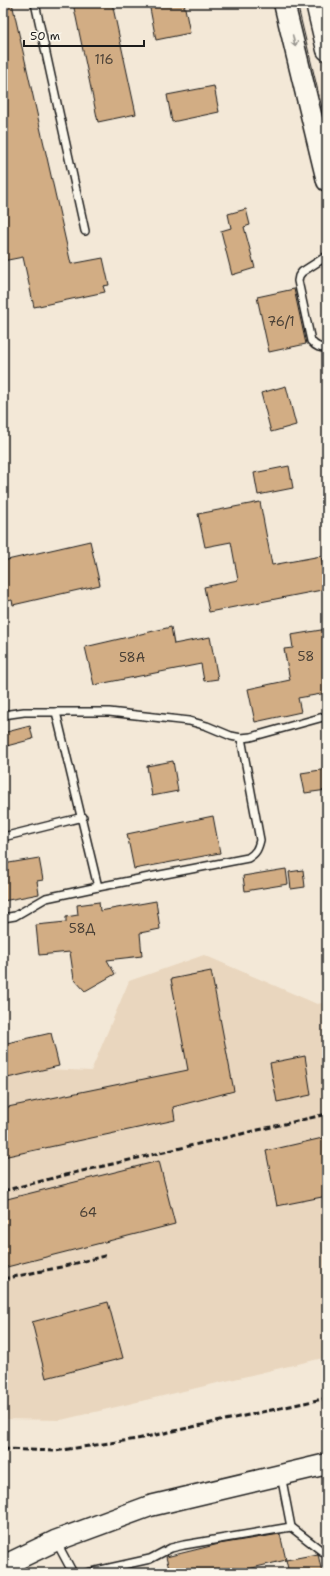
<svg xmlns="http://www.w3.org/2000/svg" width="330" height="1576" font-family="'Shantell Sans',sans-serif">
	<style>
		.built { fill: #e9d6be }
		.building { fill: #d2ad84; stroke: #1c1c1c }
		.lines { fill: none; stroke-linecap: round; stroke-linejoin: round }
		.service-casing { stroke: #1c1c1c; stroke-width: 10 }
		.secondary-casing { stroke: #1c1c1c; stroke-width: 23 }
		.service { stroke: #fbf7ec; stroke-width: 7 }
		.secondary { stroke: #fbf7ec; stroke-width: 20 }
		.tram { stroke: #1c1c1c; stroke-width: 1 }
		.rail { stroke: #1c1c1c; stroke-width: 3; stroke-dasharray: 6 3; stroke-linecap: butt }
		.oneway { stroke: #97948e }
		.labels { text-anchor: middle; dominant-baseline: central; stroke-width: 3; stroke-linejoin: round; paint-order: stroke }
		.number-label { font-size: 13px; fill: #4a4036 }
	</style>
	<rect width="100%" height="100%" fill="#f3e8d7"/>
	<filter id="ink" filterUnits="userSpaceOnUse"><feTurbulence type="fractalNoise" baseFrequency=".025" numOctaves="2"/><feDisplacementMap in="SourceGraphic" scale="8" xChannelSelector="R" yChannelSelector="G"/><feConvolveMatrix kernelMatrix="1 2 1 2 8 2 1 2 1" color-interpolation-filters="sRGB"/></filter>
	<g filter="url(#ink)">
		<path class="built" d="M204,955L317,1004L327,1002V1357L61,1420L3,1419V1067L91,1071L129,981Z"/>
		<g class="building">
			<path d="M3,3H12L71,264L103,258L109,285L103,286L105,292L34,307L23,257L3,261Z"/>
			<path d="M73,3H112L136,114L98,122Z"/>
			<path d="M149,3H184L190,33L156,40Z"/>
			<path d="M214,86L219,112L172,122L167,95Z"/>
			<path d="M246,209L250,225L244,227L255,268L232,275L221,231L231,228L228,214Z"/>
			<path d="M294,289L306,344L269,352L257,297Z"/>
			<path d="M286,386L296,425L271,432L261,393Z"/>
			<path d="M289,466L293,488L258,495L254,473Z"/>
			<path d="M260,502L272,565L321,556L327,589L209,612L204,587L238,580L231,542L205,547L198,514Z"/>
			<path d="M90,541L100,585L13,605L12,600L3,602V561Z"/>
			<path d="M171,627L174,644L210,637L218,679L204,681L201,664L94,685L85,647Z"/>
			<path d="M327,629V693L298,698L301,712L255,722L248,689L290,680L284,649L293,648L291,635Z"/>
			<path d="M30,726L33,739L3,747V733Z"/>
			<path d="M173,761L178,791L152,796L147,766Z"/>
			<path d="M327,769V790L305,793L301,773Z"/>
			<path d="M213,816L220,853L134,869L127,834Z"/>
			<path d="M39,858L43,880L37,881L39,894L3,901V864Z"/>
			<path d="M286,869L288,884L245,891L243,876Z"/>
			<path d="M303,870L305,887L291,889L289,872Z"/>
			<path d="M156,901L160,929L140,933L142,956L107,960L115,974L85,991L74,979L70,952L39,955L36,925L66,922V917L78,915L77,905L99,902L100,911Z"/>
			<path d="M211,971L234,1091L173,1107L175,1120L3,1157V1108L188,1070L171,979Z"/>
			<path d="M51,1033L59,1066L3,1079V1044Z"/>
			<path d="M305,1056L311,1095L277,1102L270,1063Z"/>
			<path d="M327,1137V1196L277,1206L266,1151Z"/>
			<path d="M159,1161L175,1224L3,1268V1200Z"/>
			<path d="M108,1302L123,1358L46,1378L32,1322Z"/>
			<path d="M280,1534L286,1560L231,1573H170L166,1557L219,1544Z"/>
			<path d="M318,1554L322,1573H289L286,1560Z"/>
		</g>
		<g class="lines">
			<defs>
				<g id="service">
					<path d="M35,3L85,231"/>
					<path d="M327,256L302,272L299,276L298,281L311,341C316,347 320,348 327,348"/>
					<path d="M56,712L98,887L248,858C256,853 258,849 260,840L241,738"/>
					<path d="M3,715L24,712H109L189,721L207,726L231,736L241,738L251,737L327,716"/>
					<path d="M3,837L83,817"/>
					<path d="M3,918L15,916L46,898L98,887"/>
					<path d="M281,1475L291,1527L327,1555"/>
					<path d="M57,1543L73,1573"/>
					<path d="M87,1573L150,1559L171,1548L184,1545L291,1527"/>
				</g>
				<g id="secondary">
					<path d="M284,3L327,181"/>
					<path d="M316,3L327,50"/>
					<path d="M3,1566L55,1541L150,1506L327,1464"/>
				</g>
			</defs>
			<use href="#service" class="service-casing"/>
			<use href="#secondary" class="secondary-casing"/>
			<use href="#service" class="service"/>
			<use href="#secondary" class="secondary"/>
			<path class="tram" d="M297,3L327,129"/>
			<g class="rail">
				<path d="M3,1191L65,1175L327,1114"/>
				<path d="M3,1279L61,1267L108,1255"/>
				<path d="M3,1449L55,1451L137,1439L327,1398"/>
			</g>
		</g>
		<defs><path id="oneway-shaft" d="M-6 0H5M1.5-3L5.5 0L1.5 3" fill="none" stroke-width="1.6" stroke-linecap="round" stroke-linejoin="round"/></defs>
		<use class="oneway" href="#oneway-shaft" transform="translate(294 41) rotate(77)"/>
	</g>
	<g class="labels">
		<g class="number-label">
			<text x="104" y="59">116</text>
			<text x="281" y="321">76/1</text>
			<text x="306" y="656">58</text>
			<text x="132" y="657">58А</text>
			<text x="82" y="928">58Д</text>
			<text x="88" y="1212">64</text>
		</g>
	</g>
	<rect width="330" height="1576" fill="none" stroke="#fbf7ec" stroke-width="16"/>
	<rect x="8" y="8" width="314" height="1560" fill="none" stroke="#1c1c1c" stroke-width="1.5" filter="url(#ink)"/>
	<path d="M24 40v6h120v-6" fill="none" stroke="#1c1c1c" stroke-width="2"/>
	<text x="30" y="40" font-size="12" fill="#1c1c1c" stroke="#fbf7ec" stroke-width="3" paint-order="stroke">50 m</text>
</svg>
